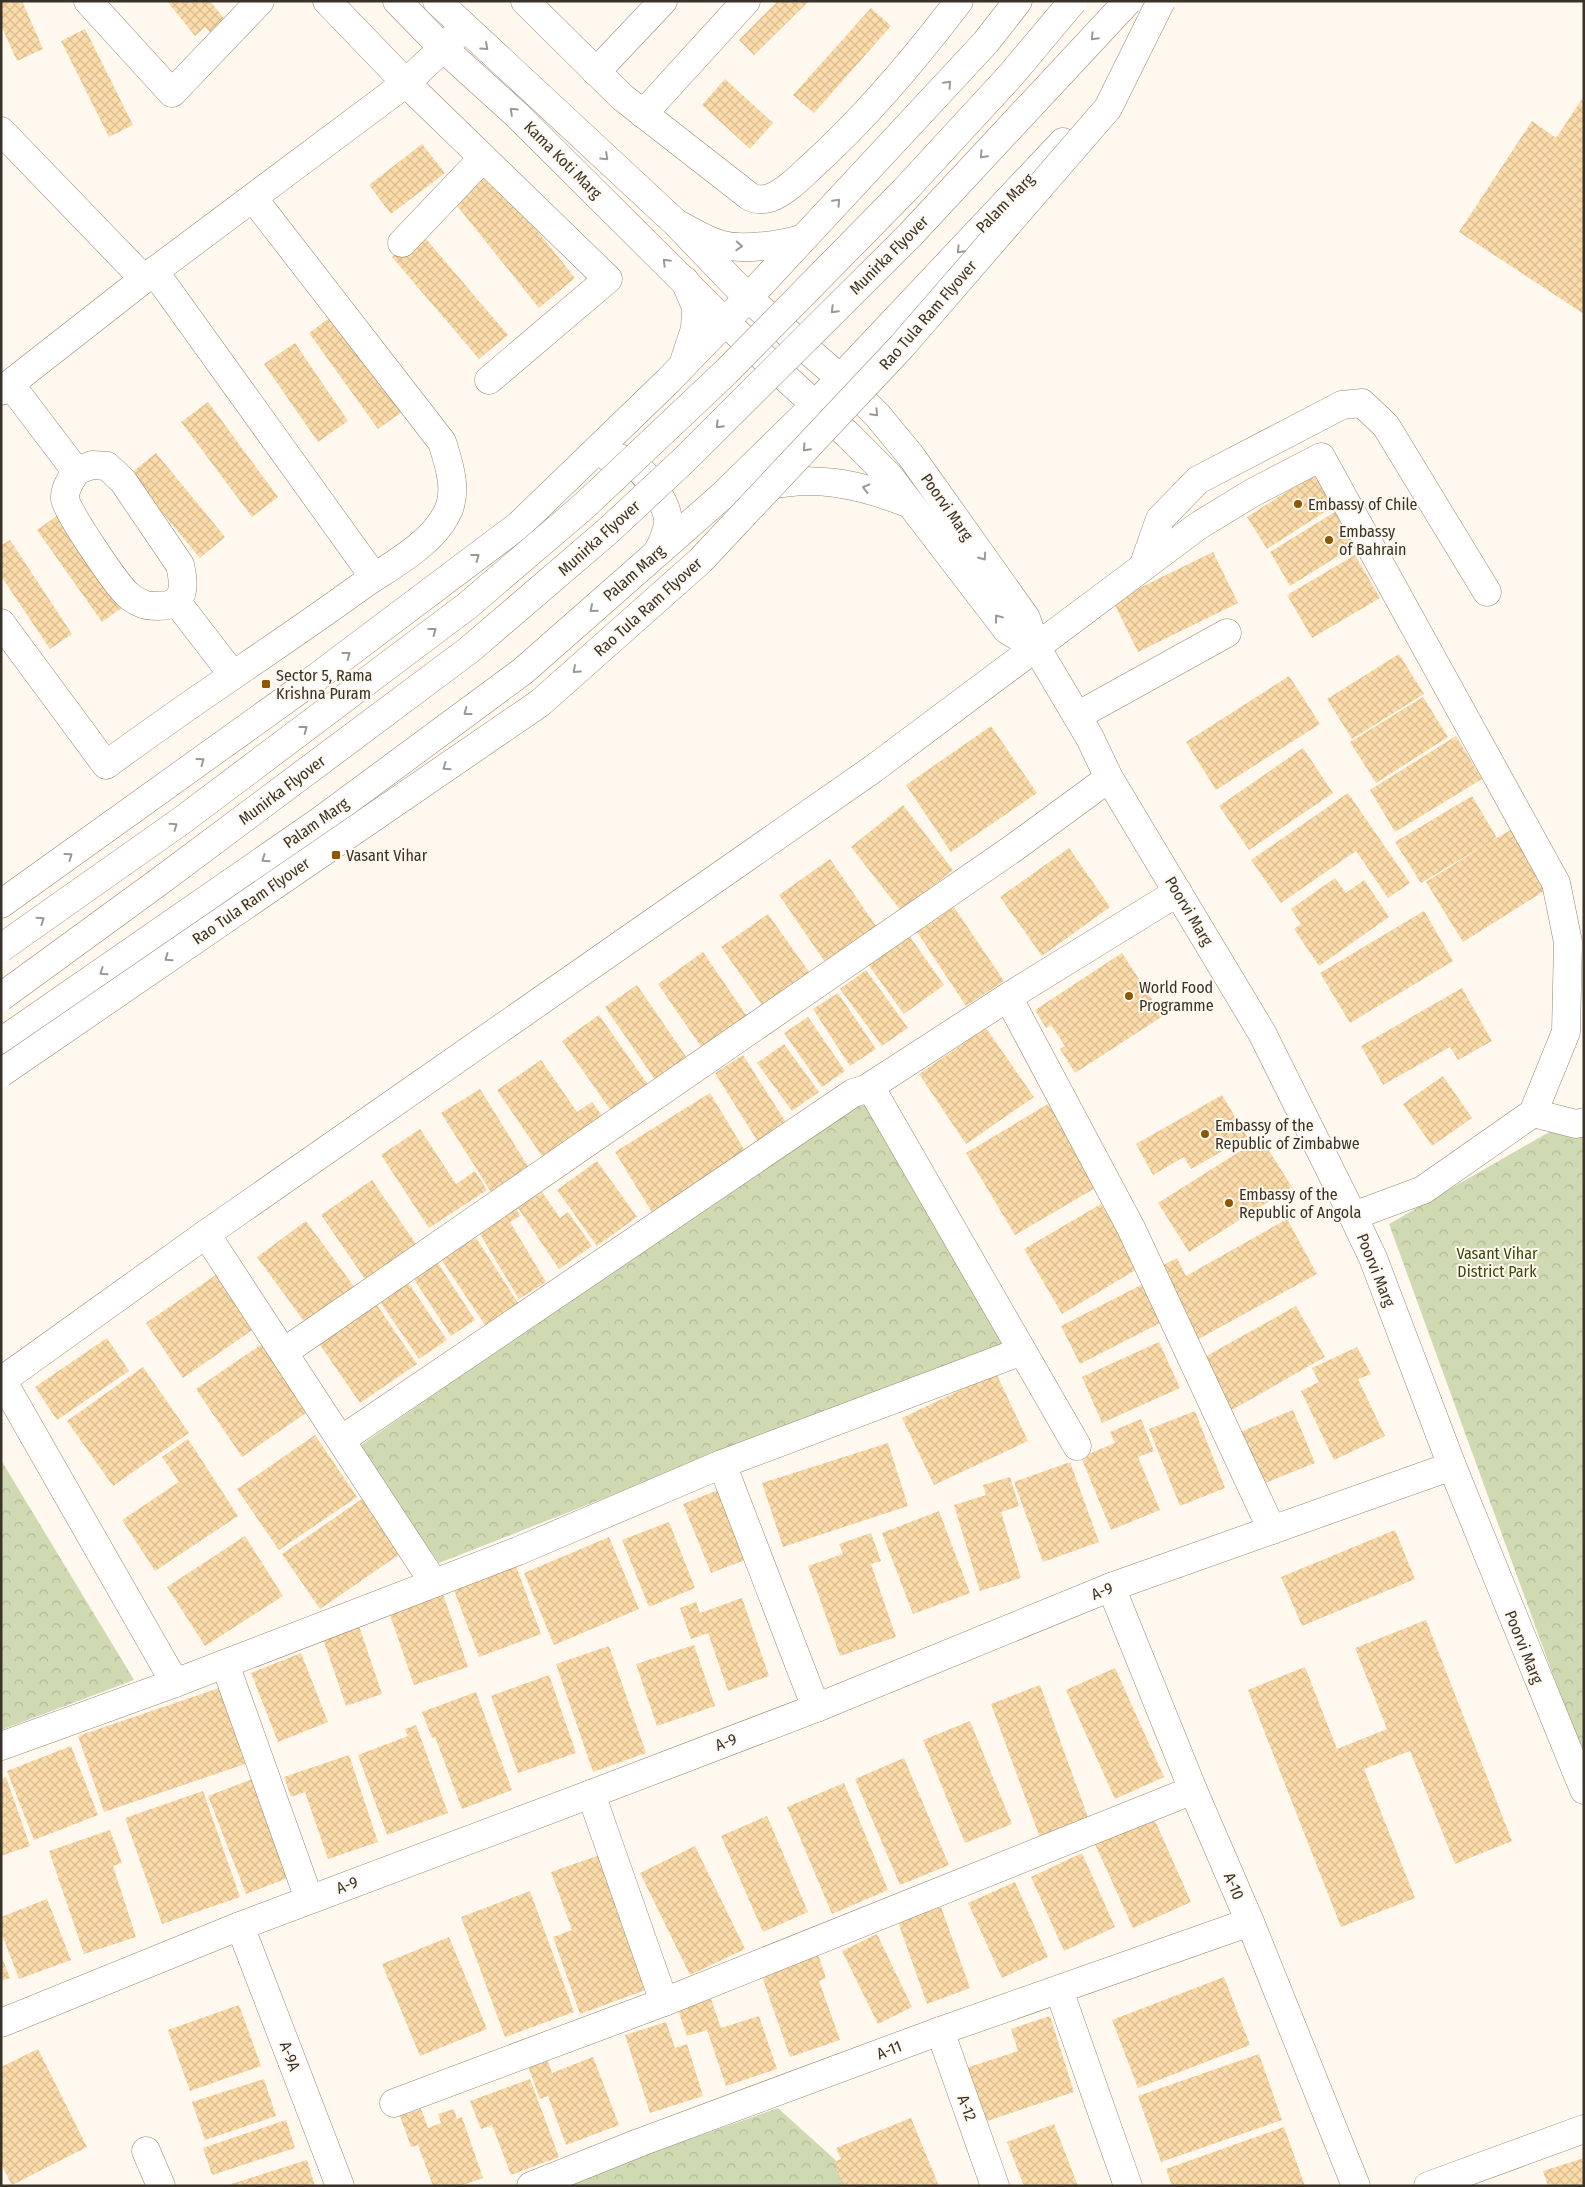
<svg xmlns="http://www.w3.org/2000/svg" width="1585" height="2187" font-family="'Fira Sans Condensed',sans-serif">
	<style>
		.park { fill: url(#park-crowns) }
		.building { fill: url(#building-cross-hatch) }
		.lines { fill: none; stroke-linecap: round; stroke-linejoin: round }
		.minor-casing { stroke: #978872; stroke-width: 29 }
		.major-casing { stroke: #978872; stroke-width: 29 }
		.minor { stroke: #fff; stroke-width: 28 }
		.major { stroke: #fff; stroke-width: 28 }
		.major-bridge-casing { stroke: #978872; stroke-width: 29; stroke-linecap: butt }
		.highway-bridge-casing { stroke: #978872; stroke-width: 29; stroke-linecap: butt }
		.major-bridge { stroke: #fff; stroke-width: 28 }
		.highway-bridge { stroke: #fff; stroke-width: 28 }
		.oneway { stroke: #9c9894 }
		.poi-dot { fill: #8b5803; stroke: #fff8ef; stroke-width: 2 }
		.labels { text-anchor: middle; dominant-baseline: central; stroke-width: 4; stroke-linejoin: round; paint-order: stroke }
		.street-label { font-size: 16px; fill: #393229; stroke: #fff8ef }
		.poi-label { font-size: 16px; fill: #393229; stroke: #fff8ef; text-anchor: start }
		.park-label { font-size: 16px; fill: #3e480a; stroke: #fff8ef }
	</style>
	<defs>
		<pattern id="park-crowns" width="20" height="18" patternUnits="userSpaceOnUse" patternTransform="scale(1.25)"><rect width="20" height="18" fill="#cfd9b2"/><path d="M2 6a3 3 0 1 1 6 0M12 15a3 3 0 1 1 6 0" fill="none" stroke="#b2bb99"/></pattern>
		<pattern id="building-cross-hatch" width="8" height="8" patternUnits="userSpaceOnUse" patternTransform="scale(1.25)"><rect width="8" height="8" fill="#fbdba9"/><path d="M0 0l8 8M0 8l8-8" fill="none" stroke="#d8bc91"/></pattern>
	</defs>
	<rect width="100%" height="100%" fill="#fff8ef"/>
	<g class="park">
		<path d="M862,1097L1007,1346L666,1474L439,1563L357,1448Z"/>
		<path d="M1584,1112V1753L1572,1727L1389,1224Z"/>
		<path d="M1,1460L134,1680L1,1730Z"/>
		<path d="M778,2108L864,2186H561L591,2174Z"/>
	</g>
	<g class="building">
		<path d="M1,1H22L43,49L17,61L1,25Z"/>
		<path d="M167,1H210L226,21L211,33L205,27L195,36Z"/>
		<path d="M778,1H809L754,55L739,40Z"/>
		<path d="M871,8L891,26L814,113L793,95Z"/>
		<path d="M85,29L133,125L109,137L61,41Z"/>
		<path d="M725,79L773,123L750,149L702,105Z"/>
		<path d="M1584,96V314L1459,232L1532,121L1556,138Z"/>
		<path d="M422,144L445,173L391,214L369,185Z"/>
		<path d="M490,172L575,278L539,308L454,202Z"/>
		<path d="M420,232L508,335L479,359L392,257Z"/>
		<path d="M332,316L402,412L378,429L309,333Z"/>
		<path d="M295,343L348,421L318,442L264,364Z"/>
		<path d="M208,402L278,497L252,517L181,422Z"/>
		<path d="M156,453L225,537L200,558L130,474Z"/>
		<path d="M1321,470L1340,502L1267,549L1247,517Z"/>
		<path d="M1338,510L1359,543L1290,586L1270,552Z"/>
		<path d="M58,515L123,607L102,622L37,530Z"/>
		<path d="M10,540L72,634L50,649L1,576V545Z"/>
		<path d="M1213,552L1238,603L1138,652L1113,601Z"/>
		<path d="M1355,555L1380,598L1312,638L1287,595Z"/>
		<path d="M1399,654L1424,694L1352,739L1327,699Z"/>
		<path d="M1289,676L1320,724L1216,790L1186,742Z"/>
		<path d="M1423,697L1448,737L1376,783L1350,742Z"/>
		<path d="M991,726L1037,793L951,852L906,785Z"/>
		<path d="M1456,736L1482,779L1395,832L1370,790Z"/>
		<path d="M1303,748L1333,793L1249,850L1219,806Z"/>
		<path d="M1348,793L1410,883L1388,898L1356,851L1281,903L1251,860Z"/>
		<path d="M1472,796L1497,838L1512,829L1549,888L1463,942L1426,882L1488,843L1421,883L1395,842Z"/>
		<path d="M903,805L953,870L901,911L851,847Z"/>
		<path d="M1069,848L1110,907L1042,956L1000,897Z"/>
		<path d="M830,859L876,926L825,962L779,895Z"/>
		<path d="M1335,878L1346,893L1364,880L1389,917L1319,966L1294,929L1301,924L1291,909Z"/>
		<path d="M954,907L1004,981L966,1006L917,932Z"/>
		<path d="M1424,911L1453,961L1350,1023L1320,973Z"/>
		<path d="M768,914L814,979L767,1012L721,947Z"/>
		<path d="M906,931L944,985L904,1014L865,960Z"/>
		<path d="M703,952L751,1022L706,1054L658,984Z"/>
		<path d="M1122,953L1163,1016L1075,1073L1060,1049L1065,1046L1051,1025L1046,1028L1035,1010Z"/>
		<path d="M866,970L908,1028L882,1046L840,989Z"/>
		<path d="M637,985L687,1058L656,1081L605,1007Z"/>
		<path d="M1462,988L1492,1041L1458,1060L1450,1047L1383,1085L1361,1046Z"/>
		<path d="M838,993L876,1049L850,1066L813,1009Z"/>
		<path d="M599,1015L651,1089L614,1115L562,1041Z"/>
		<path d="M808,1017L845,1071L822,1087L784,1033Z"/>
		<path d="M986,1028L1034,1097L966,1144L919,1074Z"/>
		<path d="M784,1044L819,1092L792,1111L757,1063Z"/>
		<path d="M743,1055L787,1124L758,1142L715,1073Z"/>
		<path d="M541,1060L577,1112L592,1102L606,1121L546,1162L497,1090Z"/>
		<path d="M1443,1076L1472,1118L1432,1146L1403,1104Z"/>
		<path d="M480,1089L529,1168L491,1192L441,1113Z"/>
		<path d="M710,1093L748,1156L653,1214L615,1152Z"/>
		<path d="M1222,1095L1247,1137L1191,1169L1184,1157L1153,1175L1136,1144Z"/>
		<path d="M1048,1104L1097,1187L1015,1235L966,1153Z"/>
		<path d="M420,1129L456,1184L475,1171L487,1190L429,1228L381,1155Z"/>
		<path d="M1261,1138L1292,1187L1189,1252L1158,1203Z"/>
		<path d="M597,1161L637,1217L597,1246L557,1190Z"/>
		<path d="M372,1180L416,1244L365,1279L321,1215Z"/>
		<path d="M542,1192L560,1218L568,1212L592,1246L559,1269L518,1208Z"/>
		<path d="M1101,1204L1139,1268L1062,1314L1024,1249Z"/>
		<path d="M516,1208L520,1216L510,1222L546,1282L519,1299L478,1231Z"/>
		<path d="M1287,1219L1317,1274L1195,1341L1156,1269L1177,1258L1186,1276Z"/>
		<path d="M306,1221L358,1292L309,1328L257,1257Z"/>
		<path d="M471,1230L518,1303L485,1325L437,1253Z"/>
		<path d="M432,1254L475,1320L451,1336L408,1270Z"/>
		<path d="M223,1270L261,1324L183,1378L146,1323Z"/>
		<path d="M407,1281L447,1340L419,1359L379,1300Z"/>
		<path d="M1143,1284L1162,1322L1080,1364L1061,1326Z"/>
		<path d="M375,1302L417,1364L360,1403L318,1342Z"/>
		<path d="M1296,1306L1325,1357L1230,1411L1201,1359Z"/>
		<path d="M107,1338L129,1371L57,1420L35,1387Z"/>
		<path d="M1159,1342L1180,1388L1102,1423L1082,1377Z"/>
		<path d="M262,1344L309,1411L242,1457L196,1389Z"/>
		<path d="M1357,1347L1371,1374L1358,1379L1385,1436L1334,1460L1301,1391L1319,1382L1312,1368Z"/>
		<path d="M143,1367L189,1433L113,1486L67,1421Z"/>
		<path d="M996,1373L1028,1441L934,1485L902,1418Z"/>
		<path d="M1293,1410L1315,1463L1255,1487L1233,1435Z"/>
		<path d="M1195,1411L1225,1488L1180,1506L1149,1429Z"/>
		<path d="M1141,1419L1154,1451L1138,1457L1160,1510L1111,1530L1081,1457L1115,1443L1110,1432Z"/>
		<path d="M315,1435L357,1497L279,1550L237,1489Z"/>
		<path d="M188,1439L238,1516L155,1571L122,1520L179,1482L162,1457Z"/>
		<path d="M888,1443L908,1506L783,1547L762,1483Z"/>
		<path d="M1070,1462L1099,1542L1043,1562L1014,1482Z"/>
		<path d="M1010,1477L1019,1506L1001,1512L1021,1578L980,1591L954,1505L986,1495L983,1485Z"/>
		<path d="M718,1490L745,1560L711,1573L683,1504Z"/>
		<path d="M362,1499L400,1554L320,1609L282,1554Z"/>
		<path d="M939,1511L970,1593L913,1614L882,1533Z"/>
		<path d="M669,1522L695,1588L649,1607L622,1540Z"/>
		<path d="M1395,1530L1415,1579L1302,1626L1281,1577Z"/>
		<path d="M871,1533L881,1561L871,1564L896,1637L840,1656L808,1566L843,1554L839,1544Z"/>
		<path d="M245,1536L283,1596L205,1646L167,1587Z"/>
		<path d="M609,1537L639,1609L554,1645L524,1573Z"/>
		<path d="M516,1566L541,1634L479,1657L454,1590Z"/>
		<path d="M443,1594L468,1667L414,1685L389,1612Z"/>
		<path d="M742,1598L769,1676L728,1691L708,1633L691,1639L680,1608L696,1602L700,1613Z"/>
		<path d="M357,1620L382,1694L346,1706L321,1633Z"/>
		<path d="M1426,1620L1512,1841L1455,1864L1410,1751L1364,1769L1415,1898L1341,1927L1248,1690L1305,1667L1337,1749L1387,1729L1355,1648Z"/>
		<path d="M694,1645L715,1706L657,1726L636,1664Z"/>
		<path d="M609,1646L646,1753L593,1772L556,1664Z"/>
		<path d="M301,1653L328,1722L278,1742L251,1673Z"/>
		<path d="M1115,1668L1164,1777L1115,1799L1066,1690Z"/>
		<path d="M549,1675L576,1753L518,1773L491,1696Z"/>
		<path d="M1040,1685L1089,1820L1040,1838L991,1704Z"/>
		<path d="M222,1687L248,1763L104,1812L78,1736Z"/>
		<path d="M476,1692L512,1790L462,1809L435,1737L432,1738L422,1712Z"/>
		<path d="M970,1721L1012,1824L965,1843L923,1740Z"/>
		<path d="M416,1725L448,1813L387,1835L358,1755L408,1736L405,1729Z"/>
		<path d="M71,1746L98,1815L34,1840L7,1771Z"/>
		<path d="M349,1755L378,1842L328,1859L305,1792L291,1797L284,1777Z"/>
		<path d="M904,1758L949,1865L900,1885L855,1779Z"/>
		<path d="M6,1777L30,1846L1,1856V1779Z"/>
		<path d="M255,1778L293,1876L246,1894L208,1796Z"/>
		<path d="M844,1783L888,1890L832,1914L787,1807Z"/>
		<path d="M203,1791L240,1897L162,1924L125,1818Z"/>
		<path d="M767,1816L808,1912L763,1932L721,1836Z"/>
		<path d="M1153,1816L1191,1902L1133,1928L1094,1842Z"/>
		<path d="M110,1830L122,1863L113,1866L136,1937L84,1954L49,1851Z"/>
		<path d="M695,1846L745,1949L690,1975L640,1873Z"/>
		<path d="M1082,1853L1115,1927L1064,1951L1031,1877Z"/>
		<path d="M603,1854L651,1988L580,2014L553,1937L572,1930L551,1872Z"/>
		<path d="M1015,1882L1048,1957L1002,1978L968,1903Z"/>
		<path d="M530,1891L574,2012L505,2037L461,1917Z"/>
		<path d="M47,1899L71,1960L19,1979L1,1932V1917Z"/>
		<path d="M941,1907L970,1988L927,2004L898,1922Z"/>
		<path d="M877,1934L912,2007L878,2024L842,1951Z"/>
		<path d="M449,1937L487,2029L420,2056L382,1964Z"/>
		<path d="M817,1951L826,1978L819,1981L840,2040L790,2057L760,1971Z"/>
		<path d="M1,1955L10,1978L1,1981Z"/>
		<path d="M1224,1977L1250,2045L1138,2088L1112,2020Z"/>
		<path d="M711,1999L721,2028L759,2016L777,2069L726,2086L707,2030L687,2036L678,2010Z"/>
		<path d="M239,2005L261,2066L190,2091L168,2030Z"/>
		<path d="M1050,2016L1074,2092L978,2124L960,2070L1018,2051L1011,2029Z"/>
		<path d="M666,2022L675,2048L687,2044L703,2096L650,2113L625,2035Z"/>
		<path d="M38,2049L87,2147L12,2185L1,2164V2067Z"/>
		<path d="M1259,2054L1282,2120L1161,2162L1138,2096Z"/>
		<path d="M593,2057L619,2125L566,2145L548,2096L540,2099L528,2066L547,2059L552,2073Z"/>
		<path d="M264,2079L276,2116L205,2140L192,2102Z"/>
		<path d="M530,2079L559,2157L511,2175L492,2125L481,2129L470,2101Z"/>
		<path d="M421,2109L428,2128L441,2123L438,2114L454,2109L457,2119L462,2117L483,2178L460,2186H433L418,2145L411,2147L400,2116Z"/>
		<path d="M911,2118L939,2186H843L834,2162L841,2159L836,2148Z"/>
		<path d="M286,2120L295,2148L212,2175L203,2148Z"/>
		<path d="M1054,2124L1078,2186H1024L1007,2142Z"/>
		<path d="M1284,2127L1305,2186H1172L1166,2169Z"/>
		<path d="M1584,2158V2186H1548L1543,2171Z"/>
		<path d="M307,2160L315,2186H228V2185Z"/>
	</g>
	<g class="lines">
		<defs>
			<g id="minor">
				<path d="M88,1L172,93L260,1"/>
				<path d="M327,1L406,83L608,279L489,380"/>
				<path d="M397,1L442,47L517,115L725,322"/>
				<path d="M437,1L677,224L748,298"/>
				<path d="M525,1L622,97L749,196C755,200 762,200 770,198C787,191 800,177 812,166C866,117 915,59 959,1"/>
				<path d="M596,72L663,1"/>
				<path d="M643,114L746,1"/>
				<path d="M1,131L144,279L406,83L464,28"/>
				<path d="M402,243L483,158"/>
				<path d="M154,271L374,577"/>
				<path d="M10,384L76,471L92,465L107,466L123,481L180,565C185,586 186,606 158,606C153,606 147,606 143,604C138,602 131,598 127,594C116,584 67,512 65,499C64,488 72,479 76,471"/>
				<path d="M1,391L144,279"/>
				<path d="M1143,567L1160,519L1198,480L1342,405L1362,403L1386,426L1487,592"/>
				<path d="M176,601L233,675"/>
				<path d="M1,623L106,765C189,703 276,648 360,587C388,567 430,546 446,515C459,493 449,464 442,442L253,198"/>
				<path d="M1077,716L1227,633"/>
				<path d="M1008,997L1131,1228L1272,1530"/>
				<path d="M866,1089L1008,997L1178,892"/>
				<path d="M1533,1113L1576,1124L1584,1122"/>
				<path d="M206,1234L434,1583"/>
				<path d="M284,1352L1015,847L1109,778"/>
				<path d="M2,1380L175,1683"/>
				<path d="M1,1381L206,1234L873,769L1198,526L1252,493L1321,457L1556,883L1568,942L1566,1032L1533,1113L1423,1190L1353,1216"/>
				<path d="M341,1440L853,1093L866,1089L875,1095L1077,1446"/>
				<path d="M722,1464L816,1708"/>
				<path d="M1111,1587L1193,1790L1250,1922L1356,2186"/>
				<path d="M225,1664L309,1899"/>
				<path d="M1,1746L175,1683L518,1551L722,1464L1022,1351"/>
				<path d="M591,1794L664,2002"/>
				<path d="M240,1926L340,2186"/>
				<path d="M1059,1990L1128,2186"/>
				<path d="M1,2023L240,1926L591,1794L816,1708L1111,1587L1452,1466"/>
				<path d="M940,2031L995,2186"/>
				<path d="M394,2103L664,2002L1193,1790"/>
				<path d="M146,2151L161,2186"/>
				<path d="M531,2186L641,2142L940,2031L1250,1922"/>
				<path d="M1428,2186L1584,2129"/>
			</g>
			<g id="major">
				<path d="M677,224C690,230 705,240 719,244C741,251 782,245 804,238"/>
				<path d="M748,298L841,379L878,416L911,456L1026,618L1036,647L1090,738L1109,778L1262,1033L1353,1216L1373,1258L1452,1466L1584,1790"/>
				<path d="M725,322L847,434L889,476L1007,630L1036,647"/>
				<path d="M685,359L695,329L696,307L685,281"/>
				<path d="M608,457L611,456C617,458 625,459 630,462C645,470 670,506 668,524C666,535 662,544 657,553"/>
				<path d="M757,488C813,474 857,483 910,504"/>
				<path d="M1,904L309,683L519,525L668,381L748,298L986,42L1018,1"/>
				<path d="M1,1042L320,821L523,671L722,496L815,405L1063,142"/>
			</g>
		</defs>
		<use href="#minor" class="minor-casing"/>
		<use href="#major" class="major-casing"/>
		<use href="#minor" class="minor"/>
		<use href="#major" class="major"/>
		<defs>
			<g id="major-bridge">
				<path d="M1,948L181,821L467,606L584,506L726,372L905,190L1011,75L1073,1"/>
				<path d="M1,997L160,881L469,650L609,530L684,460L910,235L1128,1"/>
			</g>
			<path id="highway-bridge" d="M1,1073L540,703L700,561L902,346L1108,108L1161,1"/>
		</defs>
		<use href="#major-bridge" class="major-bridge-casing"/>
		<use href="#highway-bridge" class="highway-bridge-casing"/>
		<use href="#major-bridge" class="major-bridge"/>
		<use href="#highway-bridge" class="highway-bridge"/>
	</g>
	<defs><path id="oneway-chevron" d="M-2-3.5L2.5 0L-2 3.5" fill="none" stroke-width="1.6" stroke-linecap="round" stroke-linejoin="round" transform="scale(1.25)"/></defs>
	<g class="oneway">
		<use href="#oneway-chevron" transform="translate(1094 37) rotate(134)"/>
		<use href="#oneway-chevron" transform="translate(485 47) rotate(42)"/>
		<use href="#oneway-chevron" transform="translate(948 84) rotate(-47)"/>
		<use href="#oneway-chevron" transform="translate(513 111) rotate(-137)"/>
		<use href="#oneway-chevron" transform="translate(983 155) rotate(133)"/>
		<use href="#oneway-chevron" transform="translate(605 157) rotate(43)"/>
		<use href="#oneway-chevron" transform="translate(837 202) rotate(-47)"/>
		<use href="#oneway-chevron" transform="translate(739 246) rotate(3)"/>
		<use href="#oneway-chevron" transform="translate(960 250) rotate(134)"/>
		<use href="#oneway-chevron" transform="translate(666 262) rotate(-135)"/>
		<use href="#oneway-chevron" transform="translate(834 310) rotate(135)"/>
		<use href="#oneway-chevron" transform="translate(875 413) rotate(46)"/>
		<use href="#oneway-chevron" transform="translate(719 425) rotate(135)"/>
		<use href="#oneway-chevron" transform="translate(806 448) rotate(133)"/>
		<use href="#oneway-chevron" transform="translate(866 488) rotate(-166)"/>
		<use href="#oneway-chevron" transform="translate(476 557) rotate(-37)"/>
		<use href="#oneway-chevron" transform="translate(983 557) rotate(55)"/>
		<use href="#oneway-chevron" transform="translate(593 609) rotate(139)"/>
		<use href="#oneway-chevron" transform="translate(998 618) rotate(-127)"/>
		<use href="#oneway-chevron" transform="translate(433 631) rotate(-37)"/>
		<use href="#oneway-chevron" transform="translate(347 655) rotate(-37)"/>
		<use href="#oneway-chevron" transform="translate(576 670) rotate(138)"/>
		<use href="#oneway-chevron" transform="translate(467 712) rotate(143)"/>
		<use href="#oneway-chevron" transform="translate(304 729) rotate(-37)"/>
		<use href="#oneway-chevron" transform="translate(201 761) rotate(-36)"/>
		<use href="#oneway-chevron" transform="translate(446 767) rotate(145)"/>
		<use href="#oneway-chevron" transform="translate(174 826) rotate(-35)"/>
		<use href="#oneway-chevron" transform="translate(69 856) rotate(-36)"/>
		<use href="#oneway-chevron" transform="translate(265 859) rotate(145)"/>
		<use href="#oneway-chevron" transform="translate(41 920) rotate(-35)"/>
		<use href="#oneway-chevron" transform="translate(168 958) rotate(145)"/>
		<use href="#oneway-chevron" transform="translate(103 972) rotate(145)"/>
	</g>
	<g class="poi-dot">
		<circle cx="1298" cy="504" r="5"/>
		<circle cx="1329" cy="540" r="5"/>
		<rect x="261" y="679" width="10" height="10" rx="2.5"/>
		<rect x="331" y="850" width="10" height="10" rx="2.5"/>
		<circle cx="1129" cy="996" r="5"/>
		<circle cx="1205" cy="1134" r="5"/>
		<circle cx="1229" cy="1203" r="5"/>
	</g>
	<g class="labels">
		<g class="street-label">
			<text transform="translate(563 160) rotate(45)">Kama Koti Marg</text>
			<text transform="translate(1005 203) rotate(-46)">Palam Marg</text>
			<text transform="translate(889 255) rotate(-45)">Munirka Flyover</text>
			<text transform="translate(928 315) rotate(-49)">Rao Tula Ram Flyover</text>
			<text transform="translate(947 507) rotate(55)">Poorvi Marg</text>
			<text transform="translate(599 538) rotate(-42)">Munirka Flyover</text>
			<text transform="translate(634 573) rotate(-41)">Palam Marg</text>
			<text transform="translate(648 607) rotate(-42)">Rao Tula Ram Flyover</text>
			<text transform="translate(282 790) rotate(-37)">Munirka Flyover</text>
			<text transform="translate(316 823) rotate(-35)">Palam Marg</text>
			<text transform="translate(251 901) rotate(-35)">Rao Tula Ram Flyover</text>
			<text transform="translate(1189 911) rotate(59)">Poorvi Marg</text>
			<text transform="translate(1376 1270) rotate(68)">Poorvi Marg</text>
			<text transform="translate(1102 1591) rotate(-22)">A-9</text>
			<text transform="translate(1524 1647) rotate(68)">Poorvi Marg</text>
			<text transform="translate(726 1742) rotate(-21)">A-9</text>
			<text transform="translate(347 1885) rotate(-20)">A-9</text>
			<text transform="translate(1234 1886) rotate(67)">A-10</text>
			<text transform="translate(889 2050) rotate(-21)">A-11</text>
			<text transform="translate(290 2056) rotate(69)">A-9A</text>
			<text transform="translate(967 2108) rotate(70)">A-12</text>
		</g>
		<g class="poi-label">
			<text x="1308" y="504">Embassy of Chile</text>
			<text x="1339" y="531">Embassy<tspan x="1339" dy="18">of Bahrain</tspan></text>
			<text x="276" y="675">Sector 5, Rama<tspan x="276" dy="18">Krishna Puram</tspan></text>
			<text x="346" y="855">Vasant Vihar</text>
			<text x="1139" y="987">World Food<tspan x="1139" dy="18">Programme</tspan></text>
			<text x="1215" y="1125">Embassy of the<tspan x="1215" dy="18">Republic of Zimbabwe</tspan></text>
			<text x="1239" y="1194">Embassy of the<tspan x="1239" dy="18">Republic of Angola</tspan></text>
		</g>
		<g class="park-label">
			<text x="1497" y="1253">Vasant Vihar<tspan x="1497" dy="18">District Park</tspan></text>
		</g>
	</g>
	<rect width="1585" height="2187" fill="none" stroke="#393229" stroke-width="5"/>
</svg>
